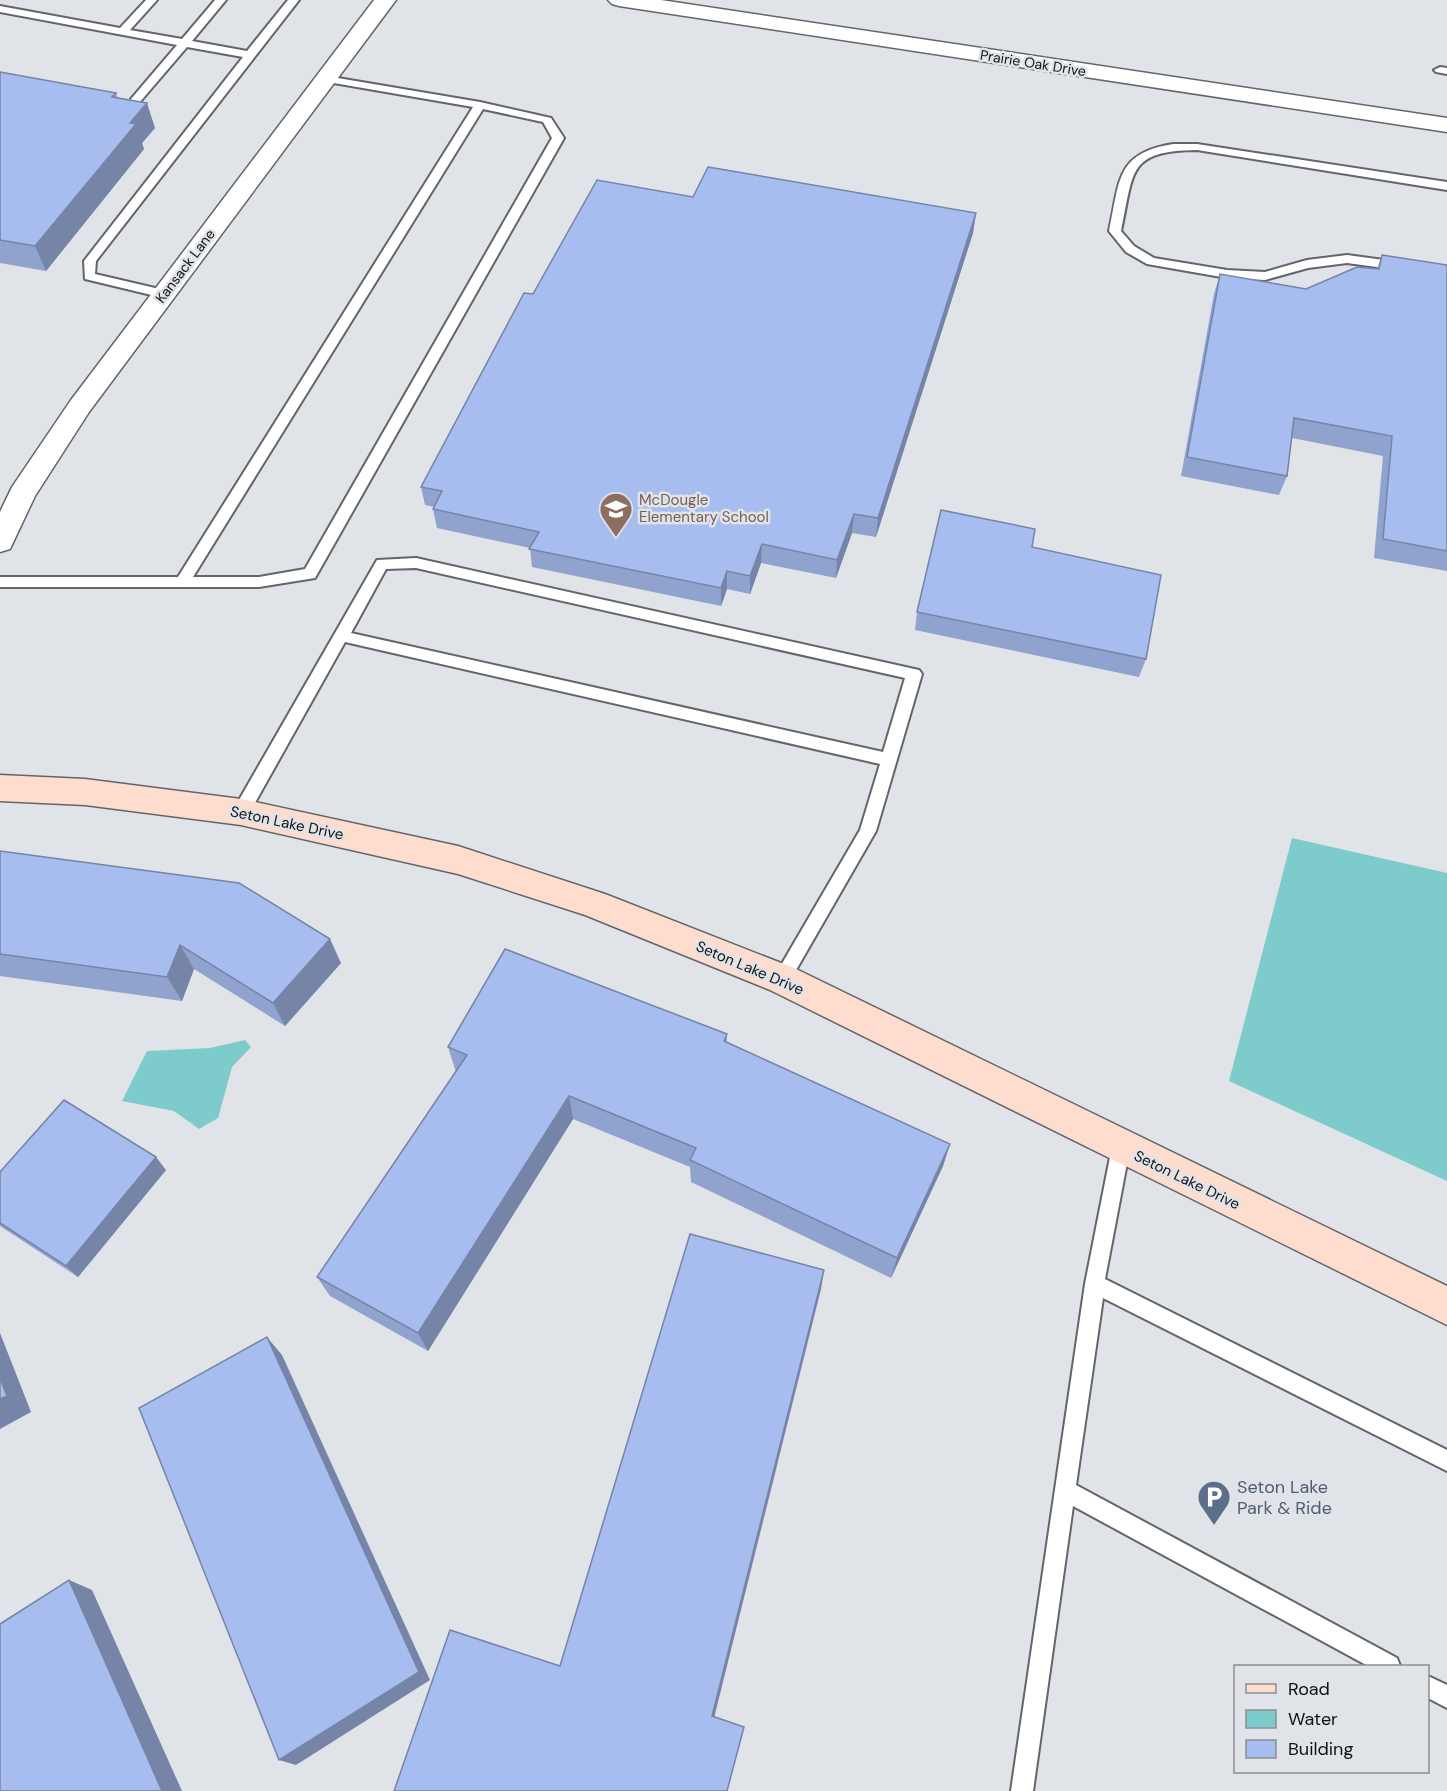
<svg xmlns="http://www.w3.org/2000/svg" width="1447" height="1791" font-family="'DM Sans',sans-serif">
	<style>
		.water { fill: #7ecbcb }
		.lines { fill: none; stroke-linecap: round; stroke-linejoin: round }
		.lane-casing { stroke: #636569; stroke-width: 4 }
		.street-casing { stroke: #636569; stroke-width: 3 }
		.secondary-casing { stroke: #636569; stroke-width: 3 }
		.lane { fill: #fff; fill-rule: evenodd }
		.street { fill: #fff; fill-rule: evenodd }
		.secondary { fill: #fedcce; fill-rule: evenodd }
		.wall { fill: #90a2ce }
		.shaded-wall { fill: #7584a7 }
		.building { fill: #a7bcef; stroke: #7584a7; stroke-width: 1.5 }
		.labels { text-anchor: middle; dominant-baseline: central; stroke-width: 5; stroke-linejoin: round; paint-order: stroke }
		.far-street-label { font-size: 14px; fill: #101112; stroke: #e0e3e8 }
		.education-label { font-size: 15px; fill: #785e54; stroke: #e0e3e8; text-anchor: start }
		.street-label { font-size: 15px; fill: #101112; stroke: #e0e3e8 }
		.near-service-label { font-size: 18px; fill: #4e5e75; stroke: #e0e3e8; text-anchor: start }
	</style>
	<rect width="100%" height="100%" fill="#e0e3e8"/>
	<g class="water">
		<path d="M1292,838L1447,873V1181L1229,1081Z"/>
		<path d="M245,1040L251,1047L232,1067L218,1118L199,1129L174,1111L122,1101L147,1051L210,1048Z"/>
	</g>
	<g class="lines">
		<defs>
			<g id="lane">
				<path d="M146,0H157L130,30L182,39L215,0H226L192,41L247,51L288,0H299L96,261L95,274L168,291L170,294L164,298L85,279L84,261L243,57L187,47L139,103H131V99L177,45L0,12V6L120,28Z"/>
				<path d="M1440,67L1447,68V74L1436,72L1434,70Z"/>
				<path d="M326,76L480,102L551,118L564,138L315,578L259,587H0V577H178L473,107L322,81V77ZM483,109L543,122L552,138L305,569L259,577H193Z"/>
				<path d="M1173,144H1197L1447,182V190L1197,150C1127,151 1134,171 1121,231L1134,246L1154,258L1227,270L1265,272L1307,260L1347,255L1399,262L1405,266L1399,270L1347,263L1308,268L1265,280L1227,278L1147,264L1126,252L1109,231C1120,182 1115,153 1173,144Z"/>
				<path d="M416,558L919,670L922,674L876,831L788,984L782,986L776,984L773,979L860,830L880,764L345,642L247,817L241,819L235,817L233,812L235,807L377,560ZM416,568L905,678L883,752L351,633L386,569Z"/>
				<path d="M1121,1139L1127,1141L1130,1147L1105,1279L1447,1450V1471L1103,1298L1076,1485L1397,1658L1400,1666H1368L1073,1506L1033,1791H1011L1085,1284L1112,1147L1115,1141Z"/>
				<path d="M1428,1676L1447,1685V1708L1428,1698Z"/>
			</g>
			<g id="street">
				<path d="M374,0H396L89,412L35,496L10,549L0,552V512L12,487L71,400Z"/>
				<path d="M608,0H661L1447,118V132L619,6L612,4Z"/>
			</g>
			<path id="secondary" d="M0,775L85,779L241,799L458,846L605,894L794,968L1447,1286V1325L770,990L585,915L458,874L241,825L85,805L0,801Z"/>
		</defs>
		<use href="#lane" class="lane-casing"/>
		<use href="#street" class="street-casing"/>
		<use href="#secondary" class="secondary-casing"/>
		<use href="#lane" class="lane"/>
		<use href="#street" class="street"/>
		<use href="#secondary" class="secondary"/>
	</g>
	<g class="wall">
		<path d="M0,72L116,93L118,98L155,128L142,143L144,149L46,271L0,263Z"/>
		<path d="M693,197L976,213L973,233L876,537L852,533L836,578L761,563L750,594L727,589L721,606L532,567L530,548L437,528L433,509L434,507L425,505L421,487L533,294Z"/>
		<path d="M1382,255L1447,265V571L1374,558L1383,456L1292,438L1287,476L1279,495L1181,476L1214,294L1220,274L1306,289L1377,269Z"/>
		<path d="M917,612L1146,659L1139,677L915,630Z"/>
		<path d="M0,851L341,963L285,1026L194,969L182,1001L0,976Z"/>
		<path d="M727,1034V1042L950,1144L943,1166L891,1278L691,1182L690,1167L573,1119L428,1351L330,1296L317,1277L456,1072L448,1047Z"/>
		<path d="M166,1170L78,1277L0,1226V1172Z"/>
	</g>
	<g class="shaded-wall">
		<path d="M147,103L155,128L142,143L144,149L46,271L35,246L130,123Z"/>
		<path d="M976,213L973,233L876,537L878,518Z"/>
		<path d="M854,514L852,533L836,578L837,560Z"/>
		<path d="M762,544L761,563L750,594V576Z"/>
		<path d="M727,571V589L721,606V588Z"/>
		<path d="M330,939L341,963L285,1026L273,1003Z"/>
		<path d="M180,945L194,969L182,1001L167,977Z"/>
		<path d="M569,1096L573,1119L428,1351L418,1333Z"/>
		<path d="M950,1144L943,1166L891,1278L897,1258Z"/>
		<path d="M156,1157L166,1170L78,1277L66,1266Z"/>
		<path d="M824,1270L821,1289L713,1722L712,1716Z"/>
		<path d="M0,1333L31,1412L0,1429Z"/>
		<path d="M267,1337L282,1355L430,1680L296,1765L279,1760Z"/>
		<path d="M69,1580L92,1590L182,1791H162Z"/>
	</g>
	<g class="building">
		<path d="M0,72L116,93L112,97L147,103L130,123L136,124L35,246L0,240Z"/>
		<path d="M708,167L976,213L878,518L854,514L837,560L762,544L750,576L727,571L721,588L529,549L539,532L433,509L442,491L421,487L524,293L533,294L597,180L693,197Z"/>
		<path d="M1382,255L1447,265V551L1383,539L1392,436L1294,418L1287,476L1187,457L1220,274L1306,289L1357,267L1379,269Z"/>
		<path d="M941,510L1035,529L1032,547L1161,575L1146,659L917,612Z"/>
		<path d="M0,851L239,883L330,939L273,1003L180,945L167,977L0,954Z"/>
		<path d="M505,949L727,1034L724,1041L950,1144L897,1258L690,1160L696,1148L569,1096L418,1333L317,1277L467,1055L448,1047Z"/>
		<path d="M64,1100L156,1157L66,1266L0,1223V1172Z"/>
		<path d="M690,1234L824,1270L712,1716L744,1727L727,1791H394L450,1630L560,1666Z"/>
		<path d="M267,1337L419,1672L279,1760L139,1408Z"/>
		<path d="M0,1378L7,1396L0,1399Z"/>
		<path d="M69,1580L162,1791H0V1624Z"/>
	</g>
	<defs>
		<symbol id="school-pin" viewBox="-11 -11 22 30"><path d="M0 17L-7.5 6A9.5 9.5 0 1 1 7.5 6Z" fill="#8d6e63" stroke="#e0e3e8"/><path d="M0-5L7-2L0 1L-7-2ZM-4 1L0 2.5L4 1V4Q0 6-4 4Z" fill="#fff"/></symbol>
		<symbol id="parking-pin" viewBox="-11 -11 22 30"><path d="M0 17L-7.5 6A9.5 9.5 0 1 1 7.5 6Z" fill="#5c6f8a" stroke="#e0e3e8"/><path d="M-3.5-5.5H1a3.5 3.5 0 0 1 0 7H-1V5.5H-3.5ZM-1-3.4V-.6H.8a1.4 1.4 0 0 0 0-2.8Z" fill="#fff"/></symbol>
	</defs>
	<g fill-rule="evenodd">
		<use href="#school-pin" x="597" y="490" width="38" height="52"/>
		<use href="#parking-pin" x="1195" y="1478" width="38" height="52"/>
	</g>
	<g class="labels">
		<g class="far-street-label">
			<text transform="translate(1033 63) rotate(9)">Prairie Oak Drive</text>
			<text transform="translate(185 266) rotate(-53)">Kansack Lane</text>
		</g>
		<g class="education-label">
			<text x="639" y="500">McDougle<tspan x="639" dy="17">Elementary School</tspan></text>
		</g>
		<g class="street-label">
			<text transform="translate(287 823) rotate(12)">Seton Lake Drive</text>
			<text transform="translate(750 968) rotate(23)">Seton Lake Drive</text>
			<text transform="translate(1187 1180) rotate(26)">Seton Lake Drive</text>
		</g>
		<g class="near-service-label">
			<text x="1237" y="1487">Seton Lake<tspan x="1237" dy="21">Park &amp; Ride</tspan></text>
		</g>
	</g>
	<rect x="1234" y="1665" width="195" height="108" fill="#e0e3e8" stroke="#8d8f92" stroke-width="1.5"/>
	<rect x="1246" y="1684" width="30" height="9" fill="#fedcce" stroke="#8d8f92" stroke-width="1.5"/>
	<text x="1288" y="1695" font-size="18" fill="#101112">Road</text>
	<rect x="1246" y="1710" width="30" height="18" fill="#7ecbcb" stroke="#8d8f92" stroke-width="1.5"/>
	<text x="1288" y="1725" font-size="18" fill="#101112">Water</text>
	<rect x="1246" y="1740" width="30" height="18" fill="#a7bcef" stroke="#8d8f92" stroke-width="1.5"/>
	<text x="1288" y="1755" font-size="18" fill="#101112">Building</text>
</svg>
